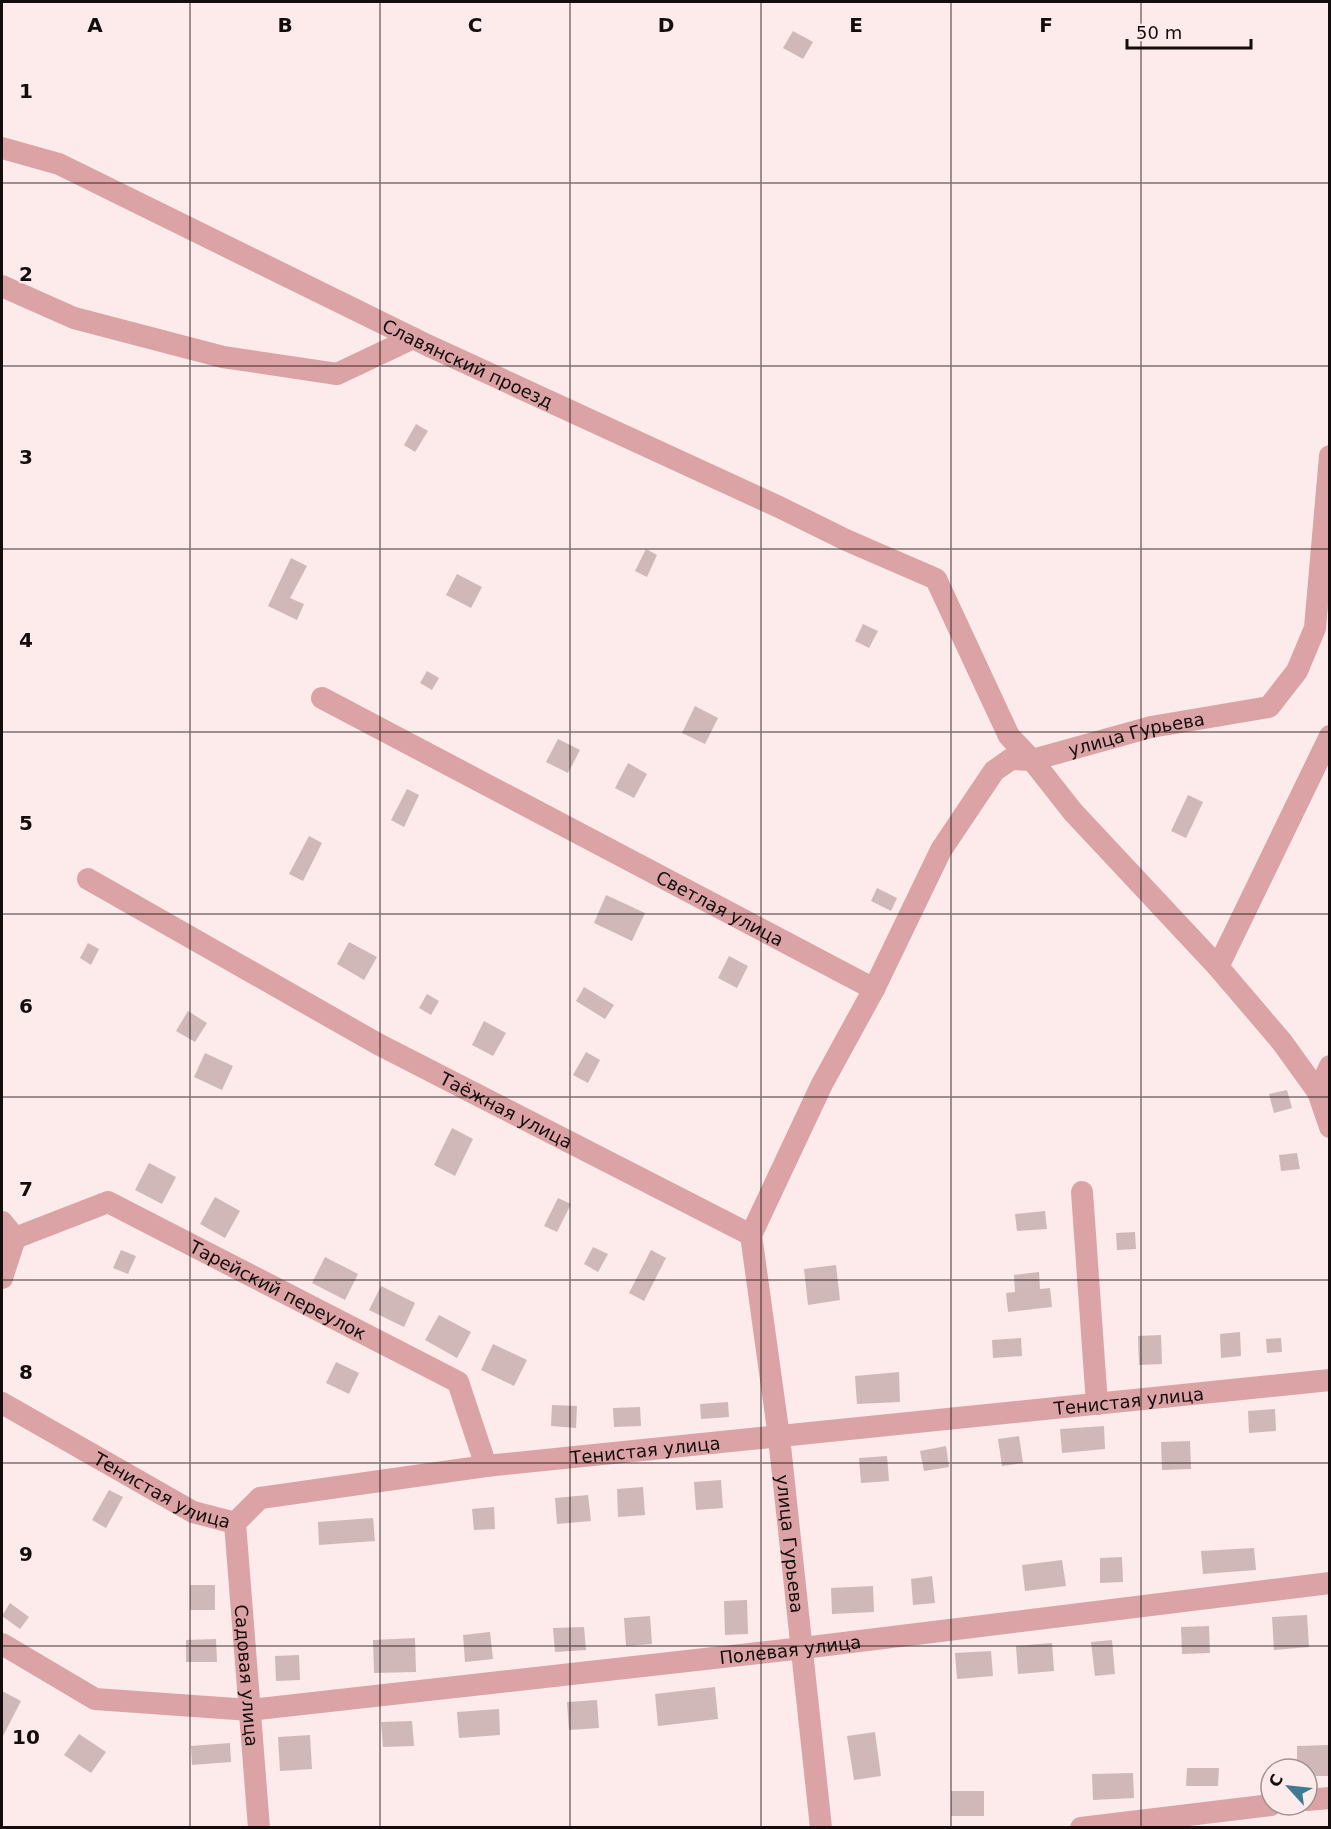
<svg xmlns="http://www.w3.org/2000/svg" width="1331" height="1829" font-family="'DejaVu Sans',sans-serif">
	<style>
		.building { fill: #d0b8b9 }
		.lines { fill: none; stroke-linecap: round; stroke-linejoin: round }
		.minor { stroke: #dba3a6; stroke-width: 22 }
		.grid { fill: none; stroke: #140d0d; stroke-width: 1.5; stroke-opacity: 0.55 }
		.labels { text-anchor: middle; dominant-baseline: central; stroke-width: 4.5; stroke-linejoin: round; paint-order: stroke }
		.street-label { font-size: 18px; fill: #140d0d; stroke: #fdeaeb }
		.grid-label { font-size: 20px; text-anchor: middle; font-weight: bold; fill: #140d0d; stroke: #fdeaeb; stroke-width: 4.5; stroke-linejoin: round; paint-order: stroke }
	</style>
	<rect width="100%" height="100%" fill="#fdeaeb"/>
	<g class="building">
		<path d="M793,31L813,42L803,59L783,48Z"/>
		<path d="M416,424L428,431L415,452L404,445Z"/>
		<path d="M646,549L657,555L647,577L635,571Z"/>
		<path d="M291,558L307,566L290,598L304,604L297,620L268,606Z"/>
		<path d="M457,574L482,587L471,608L446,595Z"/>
		<path d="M863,624L878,631L869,648L855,641Z"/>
		<path d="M427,671L439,678L432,690L420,683Z"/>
		<path d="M695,706L718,718L705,744L682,733Z"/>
		<path d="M558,739L580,750L568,773L546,762Z"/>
		<path d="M628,763L647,774L634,798L615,788Z"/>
		<path d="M407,789L419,795L404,827L391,820Z"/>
		<path d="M1188,795L1203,802L1186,838L1171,831Z"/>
		<path d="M309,836L322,843L303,881L289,874Z"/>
		<path d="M877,888L897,898L891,911L871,901Z"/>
		<path d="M606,895L645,913L632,941L594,923Z"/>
		<path d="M349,942L377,957L364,980L337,964Z"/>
		<path d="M88,943L99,949L91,965L80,958Z"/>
		<path d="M729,956L748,966L737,988L718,978Z"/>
		<path d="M584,987L614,1005L605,1019L576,1001Z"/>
		<path d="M427,994L439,1001L431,1015L419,1008Z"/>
		<path d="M188,1011L207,1023L195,1042L176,1031Z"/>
		<path d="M484,1021L506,1033L493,1056L472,1045Z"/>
		<path d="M586,1052L600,1060L588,1083L573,1075Z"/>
		<path d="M205,1053L233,1066L222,1090L194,1077Z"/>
		<path d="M1287,1090L1292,1108L1274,1113L1269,1094Z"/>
		<path d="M452,1128L473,1139L455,1176L434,1165Z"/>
		<path d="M1297,1153L1300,1169L1281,1171L1279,1155Z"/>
		<path d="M149,1163L176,1177L162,1204L135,1190Z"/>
		<path d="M215,1197L240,1211L225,1238L200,1224Z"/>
		<path d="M558,1198L571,1204L557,1232L544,1226Z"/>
		<path d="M1045,1211L1047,1229L1017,1231L1015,1214Z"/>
		<path d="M1135,1232L1136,1249L1117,1250L1116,1233Z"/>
		<path d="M593,1247L608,1254L598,1272L584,1264Z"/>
		<path d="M121,1250L136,1256L128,1274L113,1268Z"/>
		<path d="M651,1250L666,1258L644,1301L629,1293Z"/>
		<path d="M325,1257L358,1274L345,1300L312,1283Z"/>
		<path d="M836,1265L840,1300L808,1305L804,1269Z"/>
		<path d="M1039,1272L1040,1289L1050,1288L1052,1307L1008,1312L1006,1293L1015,1292L1014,1275Z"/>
		<path d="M381,1286L415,1303L404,1327L369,1310Z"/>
		<path d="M439,1315L471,1332L457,1358L425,1340Z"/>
		<path d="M1240,1332L1241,1356L1221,1358L1220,1334Z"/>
		<path d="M1161,1335L1162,1364L1139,1365L1138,1336Z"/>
		<path d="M1021,1338L1022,1356L993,1358L992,1340Z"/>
		<path d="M1281,1338L1282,1352L1267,1353L1266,1339Z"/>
		<path d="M493,1344L527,1360L514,1386L481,1370Z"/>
		<path d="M336,1362L359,1373L349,1394L326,1383Z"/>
		<path d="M899,1372L900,1402L857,1404L855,1376Z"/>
		<path d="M728,1402L729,1417L701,1419L700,1404Z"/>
		<path d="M552,1405L577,1406L576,1428L551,1426Z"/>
		<path d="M640,1407L641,1426L614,1427L613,1408Z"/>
		<path d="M1275,1409L1276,1431L1249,1433L1248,1411Z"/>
		<path d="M1104,1426L1105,1449L1062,1453L1060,1429Z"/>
		<path d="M1019,1436L1023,1463L1002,1466L998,1439Z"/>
		<path d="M1190,1441L1191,1469L1162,1470L1161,1442Z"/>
		<path d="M946,1446L949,1467L924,1471L920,1451Z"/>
		<path d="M887,1456L889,1481L861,1483L859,1458Z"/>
		<path d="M721,1480L723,1508L696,1510L694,1482Z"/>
		<path d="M643,1487L645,1515L618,1517L617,1489Z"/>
		<path d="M109,1490L123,1497L106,1528L92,1520Z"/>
		<path d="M588,1495L591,1521L557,1524L555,1498Z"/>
		<path d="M494,1507L495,1529L474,1530L472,1509Z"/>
		<path d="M373,1518L375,1541L319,1545L318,1522Z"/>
		<path d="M1254,1548L1256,1570L1203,1574L1201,1551Z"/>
		<path d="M1122,1557L1123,1582L1100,1583V1558Z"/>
		<path d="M1062,1560L1066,1586L1025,1591L1022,1565Z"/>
		<path d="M932,1576L935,1603L913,1605L911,1579Z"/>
		<rect x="190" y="1585" width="25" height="25"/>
		<path d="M873,1586L874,1612L832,1614L831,1588Z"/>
		<path d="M747,1600L748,1634L725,1635L724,1601Z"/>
		<path d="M10,1603L29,1617L20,1629L2,1616Z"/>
		<path d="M1307,1615L1309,1647L1274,1650L1272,1617Z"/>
		<path d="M650,1616L652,1644L626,1646L624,1618Z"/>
		<path d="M1209,1626L1210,1653L1182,1654L1181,1627Z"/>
		<path d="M584,1627L586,1650L555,1652L553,1628Z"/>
		<path d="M490,1632L493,1659L465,1662L463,1635Z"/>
		<path d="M415,1638L416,1672L374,1673L373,1640Z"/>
		<path d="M216,1639L217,1662H186V1640Z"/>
		<path d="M1112,1640L1115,1674L1095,1676L1091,1642Z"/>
		<path d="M1052,1643L1054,1671L1018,1674L1016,1646Z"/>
		<path d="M991,1651L993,1676L957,1679L955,1653Z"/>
		<path d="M299,1655L300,1680L276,1681L275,1656Z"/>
		<path d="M715,1687L718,1719L658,1726L655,1694Z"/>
		<path d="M2,1691L21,1701L2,1738Z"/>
		<path d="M597,1700L599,1728L569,1730L567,1702Z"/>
		<path d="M499,1709L500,1735L459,1738L457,1712Z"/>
		<path d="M412,1721L414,1746L383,1747L381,1722Z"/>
		<path d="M875,1732L881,1776L854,1780L847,1736Z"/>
		<path d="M79,1734L106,1752L91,1773L64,1755Z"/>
		<path d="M310,1735L312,1769L280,1771L278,1737Z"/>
		<path d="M230,1743L231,1762L192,1765L191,1746Z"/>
		<path d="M1329,1745V1776H1307V1769H1297V1746Z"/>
		<path d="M1187,1768H1219L1218,1786H1186Z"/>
		<path d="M1133,1773L1134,1798L1093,1800L1092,1774Z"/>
		<rect x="951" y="1791" width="33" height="25"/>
	</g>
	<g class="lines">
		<g class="minor">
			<path id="s1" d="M2,148L59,164L427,345L779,507L846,540L936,579L1009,736L1032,760L1073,812L1218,967L1282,1042L1318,1092L1330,1127"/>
			<path d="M2,286L74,318L223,357L337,374L413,338"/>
			<path id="s2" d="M322,698L874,989L822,1084L751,1235"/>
			<path id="s3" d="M88,879L378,1044L751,1235L779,1437L821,1828"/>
			<path d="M1218,967L1330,736"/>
			<path id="s4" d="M874,989L941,850L994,771L1011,759L1032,760L1151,727L1269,707L1297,671L1315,628L1330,456"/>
			<path d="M1318,1092L1330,1066"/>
			<path d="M1082,1192L1097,1404"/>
			<path d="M2,1222L15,1238"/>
			<path id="s5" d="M15,1238L108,1202L458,1382L486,1466"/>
			<path d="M2,1278L15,1238"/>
			<path id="s6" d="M2,1403L193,1512L235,1523L260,1498L486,1466L1330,1380"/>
			<path id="s7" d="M235,1523L259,1828"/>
			<path id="s8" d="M2,1644L95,1699L250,1710L803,1648L1330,1583"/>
			<path d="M1307,1800L1330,1798"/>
			<path d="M1081,1828L1271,1805"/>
		</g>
	</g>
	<path class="grid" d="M190,2V1828M380,2V1828M570,2V1828M761,2V1828M951,2V1828M1141,2V1828M2,183H1330M2,366H1330M2,549H1330M2,732H1330M2,914H1330M2,1097H1330M2,1280H1330M2,1463H1330M2,1646H1330"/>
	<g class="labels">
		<g class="street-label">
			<text stroke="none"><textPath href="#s1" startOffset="514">Славянский проезд</textPath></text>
			<text stroke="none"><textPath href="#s4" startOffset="399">улица Гурьева</textPath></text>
			<text stroke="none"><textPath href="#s2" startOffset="450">Светлая улица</textPath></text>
			<text stroke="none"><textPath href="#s3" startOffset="478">Таёжная улица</textPath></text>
			<text stroke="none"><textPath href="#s5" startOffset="291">Тарейский переулок</textPath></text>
			<text stroke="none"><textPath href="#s6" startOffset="1173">Тенистая улица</textPath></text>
			<text stroke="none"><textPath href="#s6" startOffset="687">Тенистая улица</textPath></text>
			<text stroke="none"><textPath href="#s6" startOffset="183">Тенистая улица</textPath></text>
			<text stroke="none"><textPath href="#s3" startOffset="1064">улица Гурьева</textPath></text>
			<text stroke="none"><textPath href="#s8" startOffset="807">Полевая улица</textPath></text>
			<text stroke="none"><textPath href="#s7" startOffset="153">Садовая улица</textPath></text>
		</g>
	</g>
	<g class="grid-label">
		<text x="95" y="32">A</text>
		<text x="285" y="32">B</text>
		<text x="475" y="32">C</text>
		<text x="666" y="32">D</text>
		<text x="856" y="32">E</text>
		<text x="1046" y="32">F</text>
		<text x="26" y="98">1</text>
		<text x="26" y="281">2</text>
		<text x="26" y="464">3</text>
		<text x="26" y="647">4</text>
		<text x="26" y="830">5</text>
		<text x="26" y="1013">6</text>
		<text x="26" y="1196">7</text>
		<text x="26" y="1379">8</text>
		<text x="26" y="1561">9</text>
		<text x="26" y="1744">10</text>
	</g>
	<rect width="1331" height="1829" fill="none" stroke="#140d0d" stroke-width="6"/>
	<g transform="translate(1289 1787) rotate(297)"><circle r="28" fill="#fdeaeb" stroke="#a09292" stroke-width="1.5"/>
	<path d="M0-4.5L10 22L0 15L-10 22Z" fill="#3f7a92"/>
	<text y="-9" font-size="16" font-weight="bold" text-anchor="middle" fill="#140d0d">С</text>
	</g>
	<path d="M1127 39v9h124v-9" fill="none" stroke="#140d0d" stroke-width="3"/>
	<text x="1136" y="39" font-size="18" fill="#140d0d" stroke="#fdeaeb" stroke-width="4.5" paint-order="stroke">50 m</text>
</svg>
